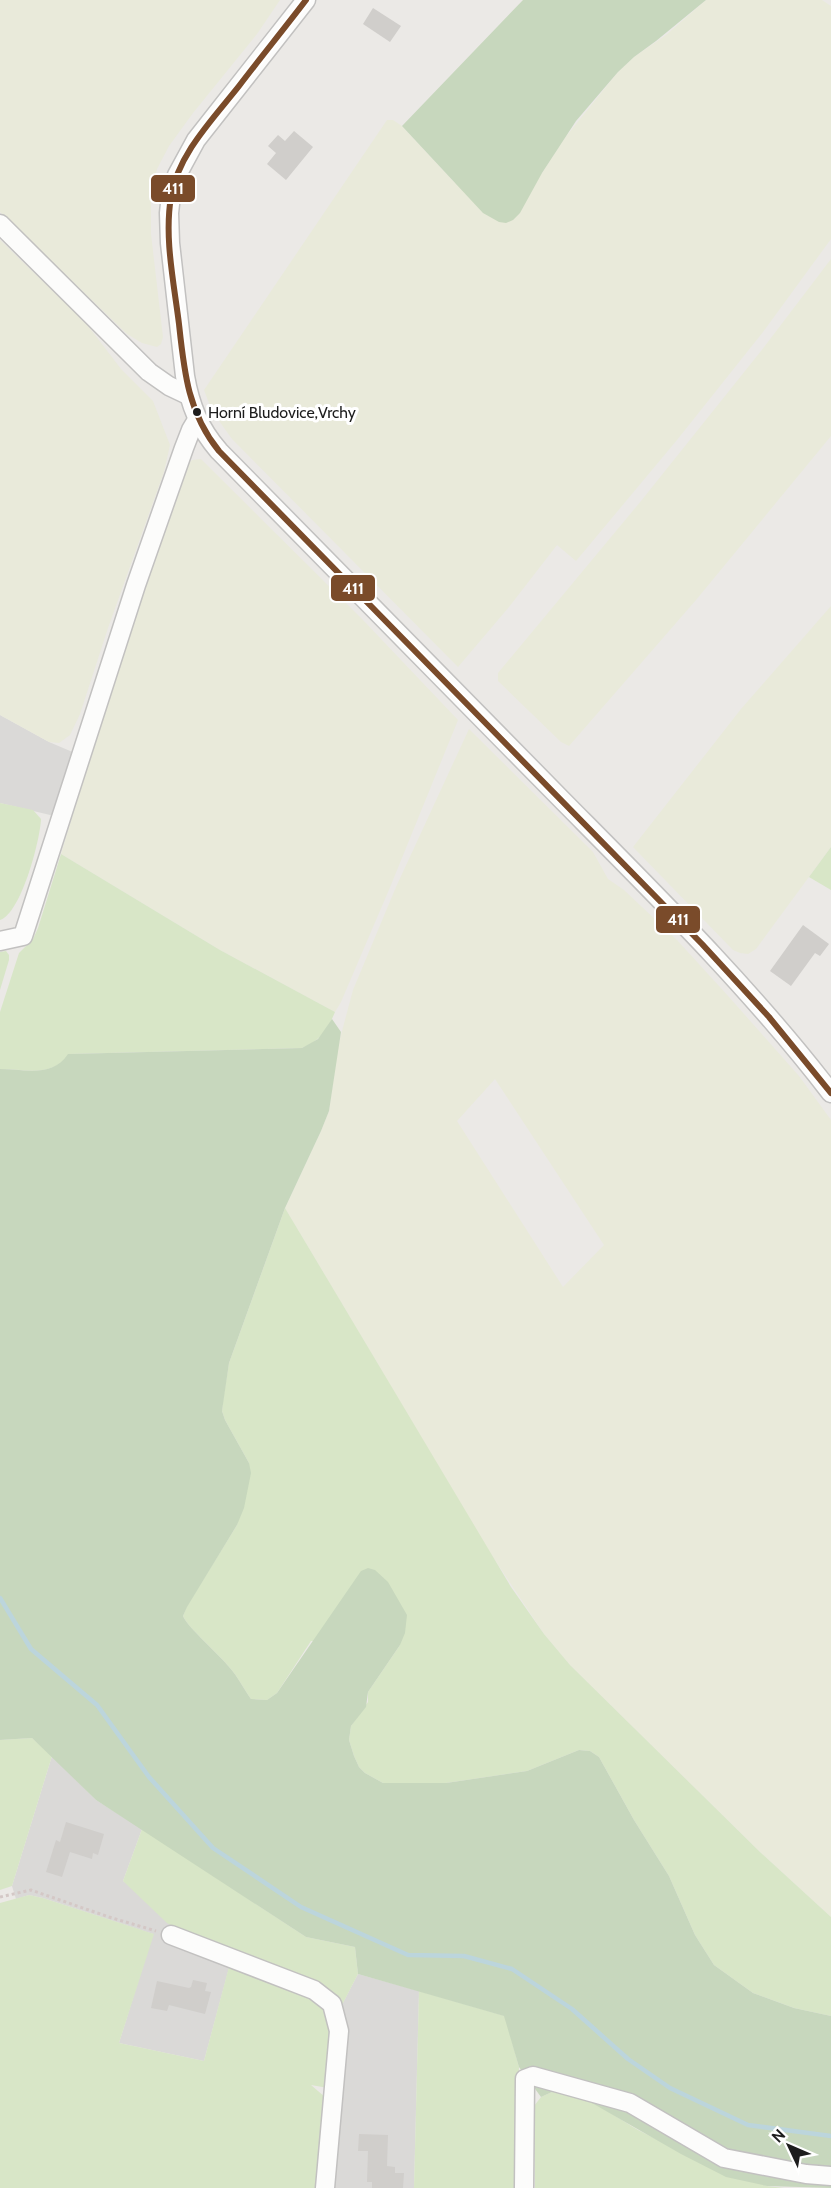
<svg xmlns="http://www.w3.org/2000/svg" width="831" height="2188" font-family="Cabin,sans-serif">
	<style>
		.residential { fill: #dad9d7 }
		.farmland { fill: #e9eada; fill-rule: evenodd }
		.grass { fill: #d8e6c7 }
		.forest { fill: #c7d7bd }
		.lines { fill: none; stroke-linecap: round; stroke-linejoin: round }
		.stream { stroke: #bcd5dc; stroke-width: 4.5 }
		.building { fill: #d0cecb }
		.minor-casing { stroke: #c2c1c0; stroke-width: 21 }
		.path { stroke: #d4c8c6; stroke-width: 3; stroke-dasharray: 3 3; stroke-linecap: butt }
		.minor { stroke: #fcfcfb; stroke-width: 18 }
		.bus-1-casing { stroke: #fff; stroke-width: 10 }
		.bus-1 { stroke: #7a4b2a; stroke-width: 6 }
		.bus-dot { fill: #1d1d1d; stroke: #fff; stroke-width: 2 }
		.labels { text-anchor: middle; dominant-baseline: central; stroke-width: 6; stroke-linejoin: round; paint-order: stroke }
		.bus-label { font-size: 16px; fill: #1d1d1d; stroke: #fff; text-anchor: start }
		.line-badge { stroke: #fff; stroke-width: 2 }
		.badge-label { font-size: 16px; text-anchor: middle; font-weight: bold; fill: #fff }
	</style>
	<rect width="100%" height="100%" fill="#ebe9e6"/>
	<g class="residential">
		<path d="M0,715L49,742L89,759L71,820L0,803Z"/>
		<path d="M52,1756L96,1800L142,1829L123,1881L233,1953L204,2061L119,2043L153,1934L43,1898L29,1895L16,1899L12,1886Z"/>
		<path d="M358,1974L419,1991L414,2188H318L333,2022Z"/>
	</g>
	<g class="farmland">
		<path d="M0,0H280L257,34L193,113L169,146L157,169L151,192V234L163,337L161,344L157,347L142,343L127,334L0,212Z"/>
		<path d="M706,0H822L831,6V239L763,332L677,440L576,561L557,545L509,607L458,667L232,439L212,411L204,390L387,120H393L402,126L455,183L542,173L564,139L618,72L634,57L666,35Z"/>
		<path d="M0,240L85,322L121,369L153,401L170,445L164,472L108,628L80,714L70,735L59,743L49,742L0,715Z"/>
		<path d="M831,259V436L696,600L569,746L561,742L498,681V673L641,501L761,351Z"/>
		<path d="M201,459L363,620L458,720L391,885L341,1002L335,1012L220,950L61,854L126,638L190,462L192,460Z"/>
		<path d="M831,606V847L756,949L748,954L740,953L733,950L633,847L741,709Z"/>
		<path d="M469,729L593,852L608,879L624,890L677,940L729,997L799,1076L831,1120V1917L760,1852L570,1665L544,1634L487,1548L285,1208L321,1131L329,1111L338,1046L353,990L396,887ZM495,1079L604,1245L563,1287L457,1121Z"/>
	</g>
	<g class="grass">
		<path d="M0,803L33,810L41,819C40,841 21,913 0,920Z"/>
		<path d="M831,847V890L809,877Z"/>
		<path d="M61,854L220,950L335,1012C328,1029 320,1041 302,1048L69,1054C52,1078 26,1069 0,1069V1012L19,953L33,939L38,928Z"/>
		<path d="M6,951L9,955V960L0,990V952Z"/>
		<path d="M285,1208L511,1587L544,1634L570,1665L760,1852L831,1917V2016L794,2008L753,1993L714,1965L695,1935L669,1876L634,1820L599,1757L590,1751L579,1750L527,1771L446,1783H383L365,1773L359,1767L354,1756L349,1740L351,1726L368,1702V1692L400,1645L311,1641L277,1693L267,1700L251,1699C244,1689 238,1677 230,1668C220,1655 187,1627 183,1616L187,1606L237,1525L249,1463L225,1420L222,1411L223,1400L229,1363Z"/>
		<path d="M32,1738L52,1756L12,1886L0,1890V1740Z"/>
		<path d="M142,1829L306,1937L355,1947L358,1974L341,2007L194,1939L167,1923L123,1881Z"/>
		<path d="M29,1895L43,1898L154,1934L119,2043L204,2061L230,1963L316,1996L333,2022L328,2088L311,2085L325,2097L318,2188H0V1903Z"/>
		<path d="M419,1991L505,2016L519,2067L517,2188H414Z"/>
		<path d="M552,2092C588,2092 613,2117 644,2133C682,2153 727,2169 767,2186L784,2188H535L534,2106L541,2097Z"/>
	</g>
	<g class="forest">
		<path d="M523,0H706L656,41L634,57L618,72L576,121L542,173L520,213L513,220L506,223L499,222L483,213L402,126Z"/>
		<path d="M332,1019L341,1032L329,1111L321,1131L285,1208L229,1363L222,1411L225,1420L249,1463L251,1473L244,1508L237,1525L187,1607L183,1616C187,1627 220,1655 230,1668C238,1677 244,1689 251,1699L267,1700L277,1693L361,1571L368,1568L375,1570L388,1582L407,1615L405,1633L400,1645L368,1692L366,1707L351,1726L349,1740L354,1756L359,1767L365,1773L383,1783H446L527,1771L579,1750L590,1751L599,1757L634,1820L669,1876L695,1935L714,1965L753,1993L794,2008L831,2016V2188L767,2186L726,2177L681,2154L585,2099L568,2092H552L541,2097L519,2067L504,2016L358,1974L355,1947L306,1937L96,1800L32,1738L0,1740V1069C25,1069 52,1078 68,1054L302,1048L318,1039Z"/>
	</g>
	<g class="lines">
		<path class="stream" d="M0,1598L31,1649L97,1705L149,1777L213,1848L301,1907L408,1955L464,1956L512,1969L572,2009L628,2059L670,2088L748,2125L831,2136"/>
	</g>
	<g class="building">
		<path d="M373,8L401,26L390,42L363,24Z"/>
		<path d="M294,131L313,147L286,180L267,164L276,153L268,146L278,135L285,141Z"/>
		<path d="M803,925L829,944L820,956L815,953L791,986L770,971Z"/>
		<path d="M66,1822L104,1834L98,1855L93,1853L92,1859L70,1852L62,1877L46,1872L56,1840L60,1842Z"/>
		<path d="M193,1980L207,1983L205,1991L211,1992L205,2014L169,2005L167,2011L151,2008L157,1981L189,1988L191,1987Z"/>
		<path d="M359,2134L388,2135L387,2166L395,2167V2173H404L403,2188H372V2182H367L368,2151H358Z"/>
	</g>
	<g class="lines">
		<defs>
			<g id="minor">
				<path d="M306,0L196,140L177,175L171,195L169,213L170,243L185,376C190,405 199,428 219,451C334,568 450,685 565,803C657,896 751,989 831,1093"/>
				<path d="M0,224L149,372L169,386L188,395"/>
				<path d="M0,941L23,936L136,585L184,448L191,430L197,420"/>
				<path d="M171,1935L314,1990L332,2004L339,2031L325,2188"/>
				<path d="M524,2188L525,2079L533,2076L630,2103L724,2158L806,2174L831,2176"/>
			</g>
		</defs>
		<use href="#minor" class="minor-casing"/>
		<path class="path" d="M0,1897L31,1890L109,1917L156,1931"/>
		<use href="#minor" class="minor"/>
		<defs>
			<path id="bus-1" d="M306,0C284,29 261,57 239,86C213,119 178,154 171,197C164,238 174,283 179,324C184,371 188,413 219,451L702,944L769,1017L831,1093"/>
		</defs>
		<use href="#bus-1" class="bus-1-casing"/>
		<use href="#bus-1" class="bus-1"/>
	</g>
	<circle class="bus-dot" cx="197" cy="412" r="5"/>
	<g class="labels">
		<g class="bus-label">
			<text x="208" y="412">Horní Bludovice,Vrchy</text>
		</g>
	</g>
	<g class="line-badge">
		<rect x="150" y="174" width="46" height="29" rx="6" fill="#7a4b2a"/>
		<rect x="330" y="574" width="46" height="28" rx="6" fill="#7a4b2a"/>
		<rect x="655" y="905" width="46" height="29" rx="6" fill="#7a4b2a"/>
	</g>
	<g class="badge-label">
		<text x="173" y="194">411</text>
		<text x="353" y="594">411</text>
		<text x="678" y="925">411</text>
	</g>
	<g transform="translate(789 2146) rotate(314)" stroke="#ffffff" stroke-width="4.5" paint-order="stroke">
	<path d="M0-4.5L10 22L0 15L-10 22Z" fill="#1d1d1d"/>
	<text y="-9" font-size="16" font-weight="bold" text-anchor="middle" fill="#1d1d1d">N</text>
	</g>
</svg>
